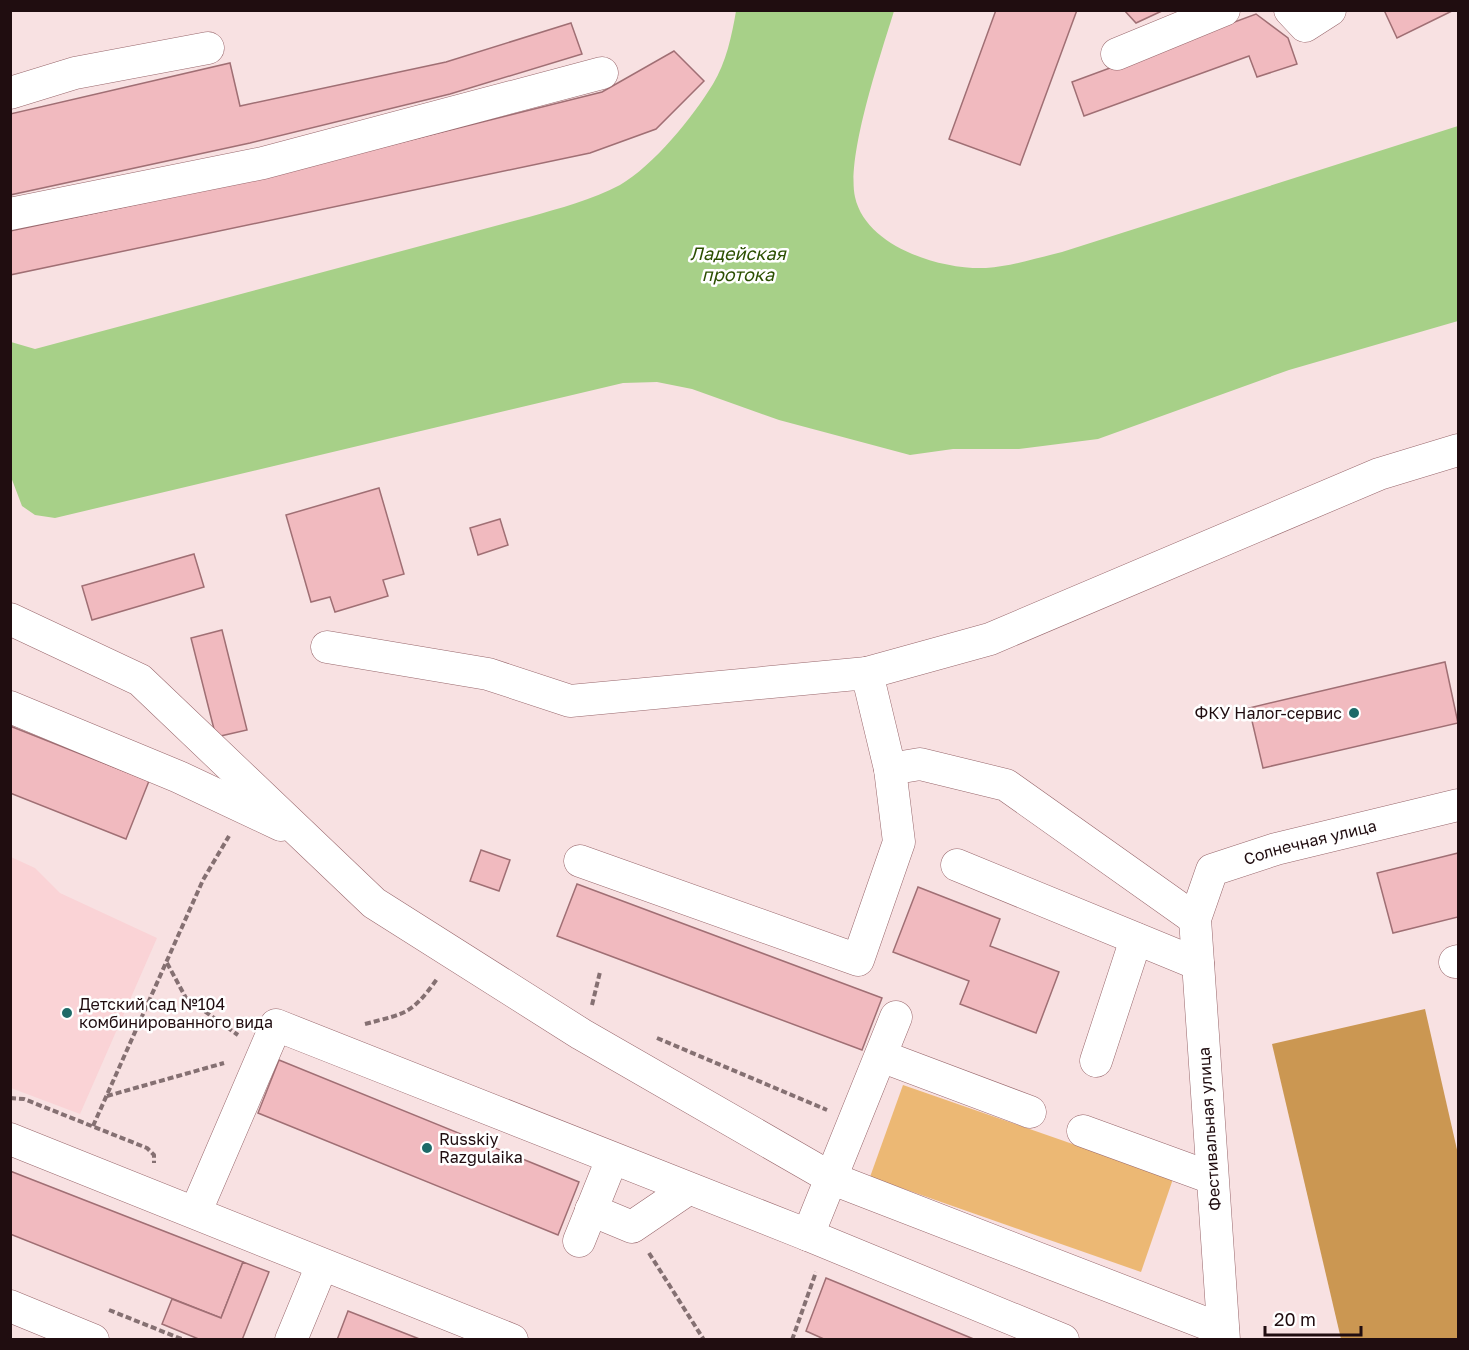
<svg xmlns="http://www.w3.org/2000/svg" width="1469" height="1350" font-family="'Golos Text',sans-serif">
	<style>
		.built { fill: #fad3d6 }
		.green { fill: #ecb874 }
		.forest { fill: #cb9752 }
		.water { fill: #a7d088 }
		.building { fill: #f1babf; stroke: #a06f74; stroke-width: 1.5 }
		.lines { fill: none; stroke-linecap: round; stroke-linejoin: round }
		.minor-casing { stroke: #98676c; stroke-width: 33 }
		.path { stroke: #857072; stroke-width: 4; stroke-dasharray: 6 3; stroke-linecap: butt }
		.minor { stroke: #fff; stroke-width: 32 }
		.poi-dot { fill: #1e6a68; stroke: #fff; stroke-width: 2 }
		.labels { text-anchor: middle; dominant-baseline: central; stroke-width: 5; stroke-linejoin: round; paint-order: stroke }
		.poi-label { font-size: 16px; fill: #200d10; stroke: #fff; text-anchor: start }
		.street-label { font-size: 16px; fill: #200d10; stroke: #fff }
		.water-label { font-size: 18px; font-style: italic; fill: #2b4f00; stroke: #fff }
	</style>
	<rect width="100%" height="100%" fill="#f8e1e2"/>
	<path class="built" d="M11,857L35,868L60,893L157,938L80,1114L11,1088Z"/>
	<path class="green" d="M903,1085L1173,1179L1141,1272L870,1177Z"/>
	<path class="forest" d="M1425,1009L1458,1154V1339H1341L1272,1044Z"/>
	<path class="water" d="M736,11H894C881,54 846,156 855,197C866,247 941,270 986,268C1012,266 1037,258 1062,252L1458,126V321L1289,370L1098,439L1019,449H953L910,455L779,420L692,389L657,382L623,383L55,518L35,515L22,506L11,477V342L35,349L529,217C560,208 592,200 620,185C653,166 693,117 713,84C726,63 732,35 736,11Z"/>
	<g class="building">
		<path d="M996,10H1077L1020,165L949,139Z"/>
		<path d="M1124,10H1164L1136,23Z"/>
		<path d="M1384,10H1454L1397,38Z"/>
		<path d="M1256,14L1288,38L1297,64L1257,77L1249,56L1084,116L1072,82Z"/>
		<path d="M571,23L582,54L450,94L250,143L10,195V114L230,63L240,106L446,62Z"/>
		<path d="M674,51L704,81L656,129L590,153L10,275V231L251,180L602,92Z"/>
		<path d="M379,488L404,574L383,580L388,596L335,612L330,597L311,602L286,515Z"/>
		<path d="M500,519L508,545L478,555L470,528Z"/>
		<path d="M194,554L204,587L92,620L82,586Z"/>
		<path d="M222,630L247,730L216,737L191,638Z"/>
		<path d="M1445,662L1458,723L1263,768L1249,708Z"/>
		<path d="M10,726L149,781L126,839L10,793Z"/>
		<path d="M481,850L510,860L499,891L470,881Z"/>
		<path d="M1458,853V917L1393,933L1377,873Z"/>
		<path d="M577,884L882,998L862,1050L557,936Z"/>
		<path d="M918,887L1000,919L990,946L1059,972L1036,1033L960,1004L969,981L893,952Z"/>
		<path d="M279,1060L579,1182L558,1235L258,1113Z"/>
		<path d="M10,1171L243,1262L221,1318L10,1234Z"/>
		<path d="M243,1262L269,1272L242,1340H201L162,1324L172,1299L221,1318Z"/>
		<path d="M826,1278L976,1340H826L806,1331Z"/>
		<path d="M348,1311L422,1340H337Z"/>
	</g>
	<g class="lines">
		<defs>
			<g id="minor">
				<path d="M1290,10L1305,26L1330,10"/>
				<path d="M1117,54L1224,10"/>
				<path d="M10,93L75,73L208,48"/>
				<path d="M10,214L263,163L602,73"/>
				<path d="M10,619L140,680L374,903L581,1034L833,1179L1223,1330"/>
				<path d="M327,647L488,674L570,701L867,673L890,769"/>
				<path d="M867,673L990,639L1379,474L1458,450"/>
				<path d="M10,707L179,777L281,825"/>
				<path d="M580,861L858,960L899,842L890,769L920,764L1006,785L1195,919"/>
				<path d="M957,865L1198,964"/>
				<path d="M1455,962L1458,961"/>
				<path d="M881,1056L1030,1112"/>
				<path d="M1096,1061L1136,939"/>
				<path d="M1083,1131L1212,1178"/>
				<path d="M10,1139L512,1340"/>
				<path d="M591,1210L632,1227L688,1189"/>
				<path d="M196,1211L276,1025L808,1235L896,1017"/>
				<path d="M808,1235L1063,1340"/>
				<path d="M579,1241L612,1159"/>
				<path d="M10,1306L93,1340"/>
				<path d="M291,1340L322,1265"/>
				<path id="s1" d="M1224,1340L1195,919L1212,870L1276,849L1458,805"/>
			</g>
		</defs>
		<use href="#minor" class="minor-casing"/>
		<g class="path">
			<path d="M167,963L186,998L238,1035"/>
			<path d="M592,1005L600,972"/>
			<path d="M365,1024C406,1013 411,1015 437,979"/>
			<path d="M657,1038L827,1110"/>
			<path d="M107,1096L224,1063"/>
			<path d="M10,1098L24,1099L147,1148L154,1155V1163"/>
			<path d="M93,1126L203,880L229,836"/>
			<path d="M649,1253L704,1340"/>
			<path d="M109,1310L184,1340"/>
			<path d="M792,1340L816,1272"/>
		</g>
		<use href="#minor" class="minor"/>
	</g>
	<g class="poi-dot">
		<circle cx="1354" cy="713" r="6"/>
		<circle cx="67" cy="1013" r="6"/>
		<circle cx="427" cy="1148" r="6"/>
	</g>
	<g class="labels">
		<g class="poi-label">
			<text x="1342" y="713" text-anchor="end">ФКУ Налог-сервис</text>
			<text x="79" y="1004">Детский сад №104<tspan x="79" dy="18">комбинированного вида</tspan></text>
			<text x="439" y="1139">Russkiy<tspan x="439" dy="18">Razgulaika</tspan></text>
		</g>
		<g class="street-label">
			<text stroke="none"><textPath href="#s1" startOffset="576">Солнечная улица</textPath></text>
			<text transform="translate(1209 1129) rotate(-94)">Фестивальная улица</text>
		</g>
		<g class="water-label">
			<text x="738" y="253">Ладейская<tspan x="738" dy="21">протока</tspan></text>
		</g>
	</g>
	<rect width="1469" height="1350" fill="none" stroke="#200d10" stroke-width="24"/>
	<path d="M1265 1326v9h96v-9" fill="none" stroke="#200d10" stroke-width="3"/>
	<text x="1274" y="1326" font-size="18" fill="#200d10" stroke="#ffffff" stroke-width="4.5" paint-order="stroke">20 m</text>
</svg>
